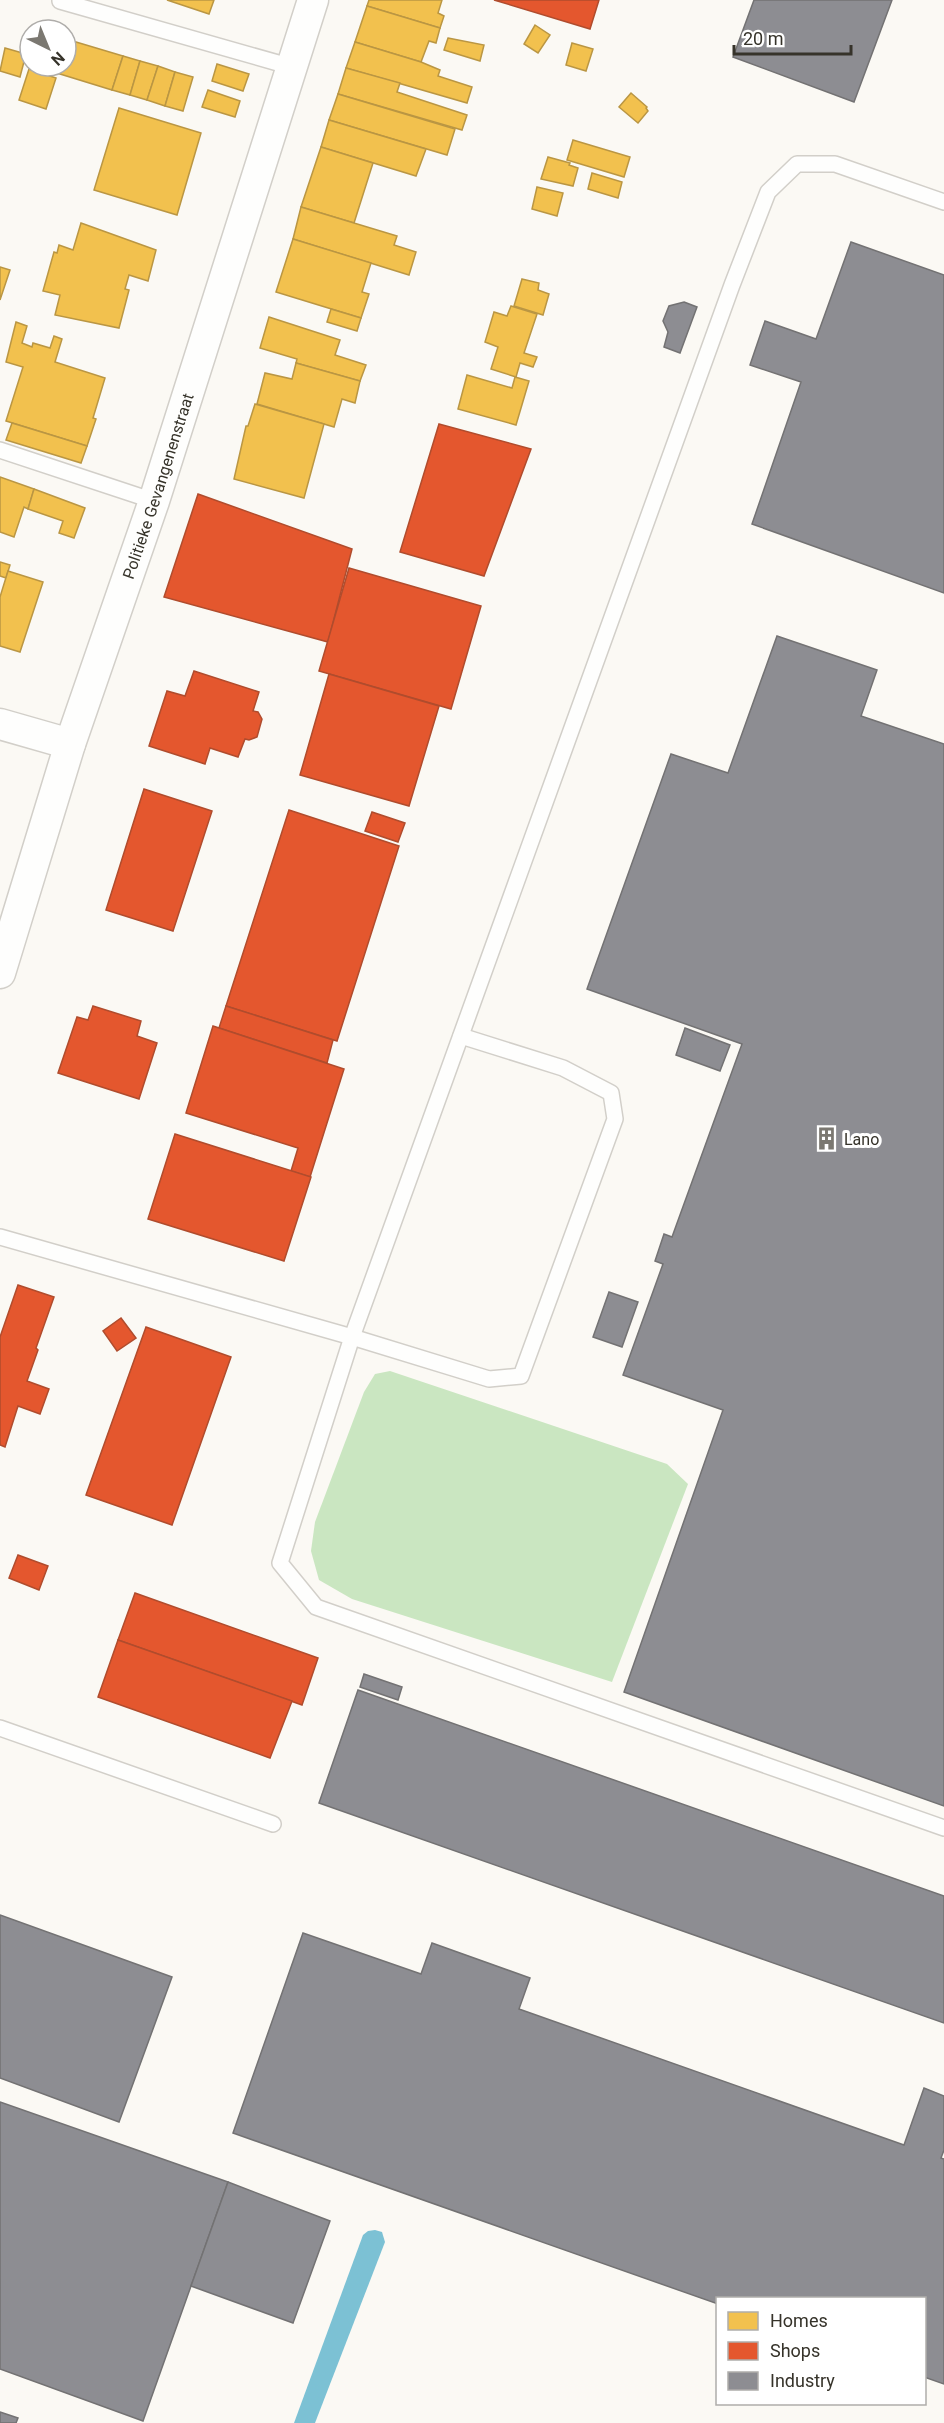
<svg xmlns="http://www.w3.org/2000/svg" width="944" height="2423" font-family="Roboto,sans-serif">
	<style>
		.forest { fill: #cae6c1 }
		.water { fill: #7cc1d4 }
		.homes { fill: #f2c14e; stroke: #ba9643; stroke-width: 1.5 }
		.shops { fill: #e4572e; stroke: #b04c2d; stroke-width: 1.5 }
		.industry { fill: #8d8d92; stroke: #737273; stroke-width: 1.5 }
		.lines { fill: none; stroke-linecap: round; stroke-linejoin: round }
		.lane-casing { stroke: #d2cfc9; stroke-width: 18 }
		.street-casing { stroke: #d2cfc9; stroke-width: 33 }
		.lane { stroke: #fefefd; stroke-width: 15 }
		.street { stroke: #fefefd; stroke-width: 30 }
		.labels { text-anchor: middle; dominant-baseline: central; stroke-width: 6; stroke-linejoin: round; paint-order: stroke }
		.street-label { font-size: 16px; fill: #36332a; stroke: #fff }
		.poi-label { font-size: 16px; fill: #36332a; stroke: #fff; text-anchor: start }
	</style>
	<rect width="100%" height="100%" fill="#fbf9f4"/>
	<path class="forest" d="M390,1371L667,1464L688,1484L612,1682L352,1599L319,1580L311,1551L315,1522L364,1392L375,1374Z"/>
	<path class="water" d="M375,2230L382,2232L385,2242L315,2423H294L363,2235L368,2231Z"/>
	<g class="homes">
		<path d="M167,0H214L209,14Z"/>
		<path d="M369,0H442L438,13L444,16L440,28L367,6Z"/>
		<path d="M367,6L440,28L436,43L429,41L421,62L355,42Z"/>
		<path d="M535,25L550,35L538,53L524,44Z"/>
		<path d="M448,38L484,45L480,61L444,50Z"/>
		<path d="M66,39L123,56L112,90L47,70L48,68L41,66H66Z"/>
		<path d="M355,42L421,62L440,70L438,76L472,87L467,103L346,68Z"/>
		<path d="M572,43L593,49L586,71L566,65Z"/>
		<path d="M5,48L26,54L20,77L0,71Z"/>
		<path d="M123,56L140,61L130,95L112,90Z"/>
		<path d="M140,61L158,66L147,100L130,95Z"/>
		<path d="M217,64L249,74L243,91L212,81Z"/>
		<path d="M158,66L175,72L165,106L147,100Z"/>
		<path d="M346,68L400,83L397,92L467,115L462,130L338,94Z"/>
		<path d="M29,69L56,78L46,109L19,100Z"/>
		<path d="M175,72L193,77L183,111L165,106Z"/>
		<path d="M208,90L240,101L235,117L202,107Z"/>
		<path d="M631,93L647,107L646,108L648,111L638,123L619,107Z"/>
		<path d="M338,94L455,129L447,155L329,120Z"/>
		<path d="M119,108L201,133L177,215L94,190Z"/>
		<path d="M329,120L426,149L416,176L321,147Z"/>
		<path d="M573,140L630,157L624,177L567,160Z"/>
		<path d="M321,147L373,163L354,223L301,207Z"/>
		<path d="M548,157L570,163L569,165L578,168L573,186L541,179Z"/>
		<path d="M592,173L622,182L618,198L588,189Z"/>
		<path d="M537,187L563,193L557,216L532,209Z"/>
		<path d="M301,207L397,236L394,245L416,252L409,275L293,239Z"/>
		<path d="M81,223L156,250L148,281L129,275L125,289L129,290L119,328L55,315L60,295L43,291L54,252L57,253L59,245L73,250Z"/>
		<path d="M293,239L371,263L362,292L369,294L361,318L276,292Z"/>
		<path d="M0,267L10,270L0,300Z"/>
		<path d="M522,279L539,283L538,290L549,294L543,315L514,306Z"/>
		<path d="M511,306L537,314L524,353L537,357L533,367L520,363L516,377L491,369L498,347L485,342L494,312L507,316Z"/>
		<path d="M331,309L361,318L357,331L327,322Z"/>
		<path d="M269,317L340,340L335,355L366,365L360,381L296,363L297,359L260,348Z"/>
		<path d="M16,322L27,326L22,343L32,347L33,343L50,348L54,336L62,339L55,362L105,378L93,418L96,419L87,446L6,421L23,367L6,362Z"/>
		<path d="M296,363L360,381L355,403L342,399L334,427L257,404L265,373L292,379Z"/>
		<path d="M467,375L512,388L515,377L529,381L516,425L458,409Z"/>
		<path d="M255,404L324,424L304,498L234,479L246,426H248Z"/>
		<path d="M12,423L87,446L81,463L6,440Z"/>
		<path d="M0,477L34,489L28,509L24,507L14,537L0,532Z"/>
		<path d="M34,489L85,508L74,538L59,533L63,521L28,509Z"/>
		<path d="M0,562L10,565L6,578L0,576Z"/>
		<path d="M8,571L43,582L20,652L0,646V597Z"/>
	</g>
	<g class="shops">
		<path d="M494,0H599L590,29Z"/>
		<path d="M439,424L531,449L484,576L400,552Z"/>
		<path d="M198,494L352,549L328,642L164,597Z"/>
		<path d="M349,568L481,606L451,709L319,671Z"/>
		<path d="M194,671L259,692L253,711L258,712L262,719L257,737L249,740L245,739L238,757L210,748L205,764L149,746L167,691L185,696Z"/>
		<path d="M329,674L439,706L409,806L300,775Z"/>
		<path d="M144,789L212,811L173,931L106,910Z"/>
		<path d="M289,810L399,846L337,1041L226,1006Z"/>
		<path d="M372,812L405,823L398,842L365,831Z"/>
		<path d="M93,1006L141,1021L137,1036L157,1043L139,1099L58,1073L77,1017L88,1020Z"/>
		<path d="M226,1006L333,1040L327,1063L219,1028Z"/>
		<path d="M213,1026L344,1069L310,1177L291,1171L298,1148L186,1113Z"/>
		<path d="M175,1134L311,1177L284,1261L148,1219Z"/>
		<path d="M18,1285L54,1297L36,1348L38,1350L27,1381L49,1389L40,1414L18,1406L5,1447L0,1445V1337Z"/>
		<path d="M121,1318L136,1338L117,1351L103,1331Z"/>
		<path d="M146,1327L231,1357L172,1525L86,1495Z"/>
		<path d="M18,1555L48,1566L39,1590L9,1578Z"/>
		<path d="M135,1593L318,1658L302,1705L118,1640Z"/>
		<path d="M118,1640L292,1701L270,1758L98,1697Z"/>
	</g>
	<g class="industry">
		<path d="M754,0H892L854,102L733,57Z"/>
		<path d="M851,242L944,275V593L752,524L801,382L750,365L765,321L816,339Z"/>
		<path d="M684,302L697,307L680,353L664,347L668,332L663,321L669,306Z"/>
		<path d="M777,636L877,670L861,716L944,744V1806L624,1692L723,1410L623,1375L663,1264L655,1261L664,1234L672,1237L742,1044L587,989L671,754L728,773Z"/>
		<path d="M685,1028L730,1045L720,1071L676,1055Z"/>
		<path d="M609,1292L638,1302L622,1347L593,1337Z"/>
		<path d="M364,1674L402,1687L398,1700L360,1687Z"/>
		<path d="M358,1690L944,1896V2023L319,1803Z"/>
		<path d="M0,1915L172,1977L119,2122L0,2078Z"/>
		<path d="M303,1933L421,1974L432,1943L530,1978L519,2009L904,2145L924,2088L944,2096V2150L941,2158L944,2159V2384L924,2377V2298H718V2304L233,2133Z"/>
		<path d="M0,2102L228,2182L143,2421L0,2369Z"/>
		<path d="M228,2182L330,2221L293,2323L191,2286Z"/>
		<path d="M0,2412L18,2418L16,2423H0Z"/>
	</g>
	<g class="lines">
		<defs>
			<g id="lane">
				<path d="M60,1L292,67"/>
				<path d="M944,202L835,164H797L768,192L732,285L352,1337L280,1563L316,1607L944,1828"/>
				<path d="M0,450L154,501"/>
				<path d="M0,1237L352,1337L489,1379L521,1376L615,1119L611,1093L563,1068L461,1036"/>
				<path d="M0,1728L273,1824"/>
			</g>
			<g id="street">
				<path d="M0,724L70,744"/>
				<path id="s1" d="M0,973L70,744L154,501L313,0"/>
			</g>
		</defs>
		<use href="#lane" class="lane-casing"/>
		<use href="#street" class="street-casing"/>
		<use href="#lane" class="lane"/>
		<use href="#street" class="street"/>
	</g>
	<defs>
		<symbol id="building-bare" viewBox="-9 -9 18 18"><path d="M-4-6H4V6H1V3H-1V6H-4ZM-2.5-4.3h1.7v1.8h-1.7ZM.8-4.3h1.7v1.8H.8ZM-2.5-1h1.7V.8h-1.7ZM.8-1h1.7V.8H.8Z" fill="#7b7871" stroke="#fff" stroke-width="2.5" paint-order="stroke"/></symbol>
	</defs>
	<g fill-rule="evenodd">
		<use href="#building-bare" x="810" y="1122" width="33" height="33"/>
	</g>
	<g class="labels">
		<g class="street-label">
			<text stroke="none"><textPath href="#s1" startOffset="512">Politieke Gevangenenstraat</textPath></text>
		</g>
		<g class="poi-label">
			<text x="844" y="1139">Lano</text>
		</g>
	</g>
	<rect x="716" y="2297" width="210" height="108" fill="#ffffff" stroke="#afadaa" stroke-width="1.5"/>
	<rect x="728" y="2312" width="30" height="18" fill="#f2c14e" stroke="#afadaa" stroke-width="1.5"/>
	<text x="770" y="2327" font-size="18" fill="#36332a">Homes</text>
	<rect x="728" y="2342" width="30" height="18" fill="#e4572e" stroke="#afadaa" stroke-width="1.5"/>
	<text x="770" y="2357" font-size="18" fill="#36332a">Shops</text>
	<rect x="728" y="2372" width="30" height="18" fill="#8d8d92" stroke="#afadaa" stroke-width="1.5"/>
	<text x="770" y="2387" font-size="18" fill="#36332a">Industry</text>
	<g transform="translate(48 48) rotate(137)"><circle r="28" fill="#ffffff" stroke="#afadaa" stroke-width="1.5"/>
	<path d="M0-4.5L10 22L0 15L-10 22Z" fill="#7b7871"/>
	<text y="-9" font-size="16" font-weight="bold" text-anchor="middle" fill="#36332a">N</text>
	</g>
	<path d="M734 45v9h117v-9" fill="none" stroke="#36332a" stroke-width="3"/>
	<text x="743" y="45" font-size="18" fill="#36332a" stroke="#ffffff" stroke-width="4.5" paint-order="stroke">20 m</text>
</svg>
